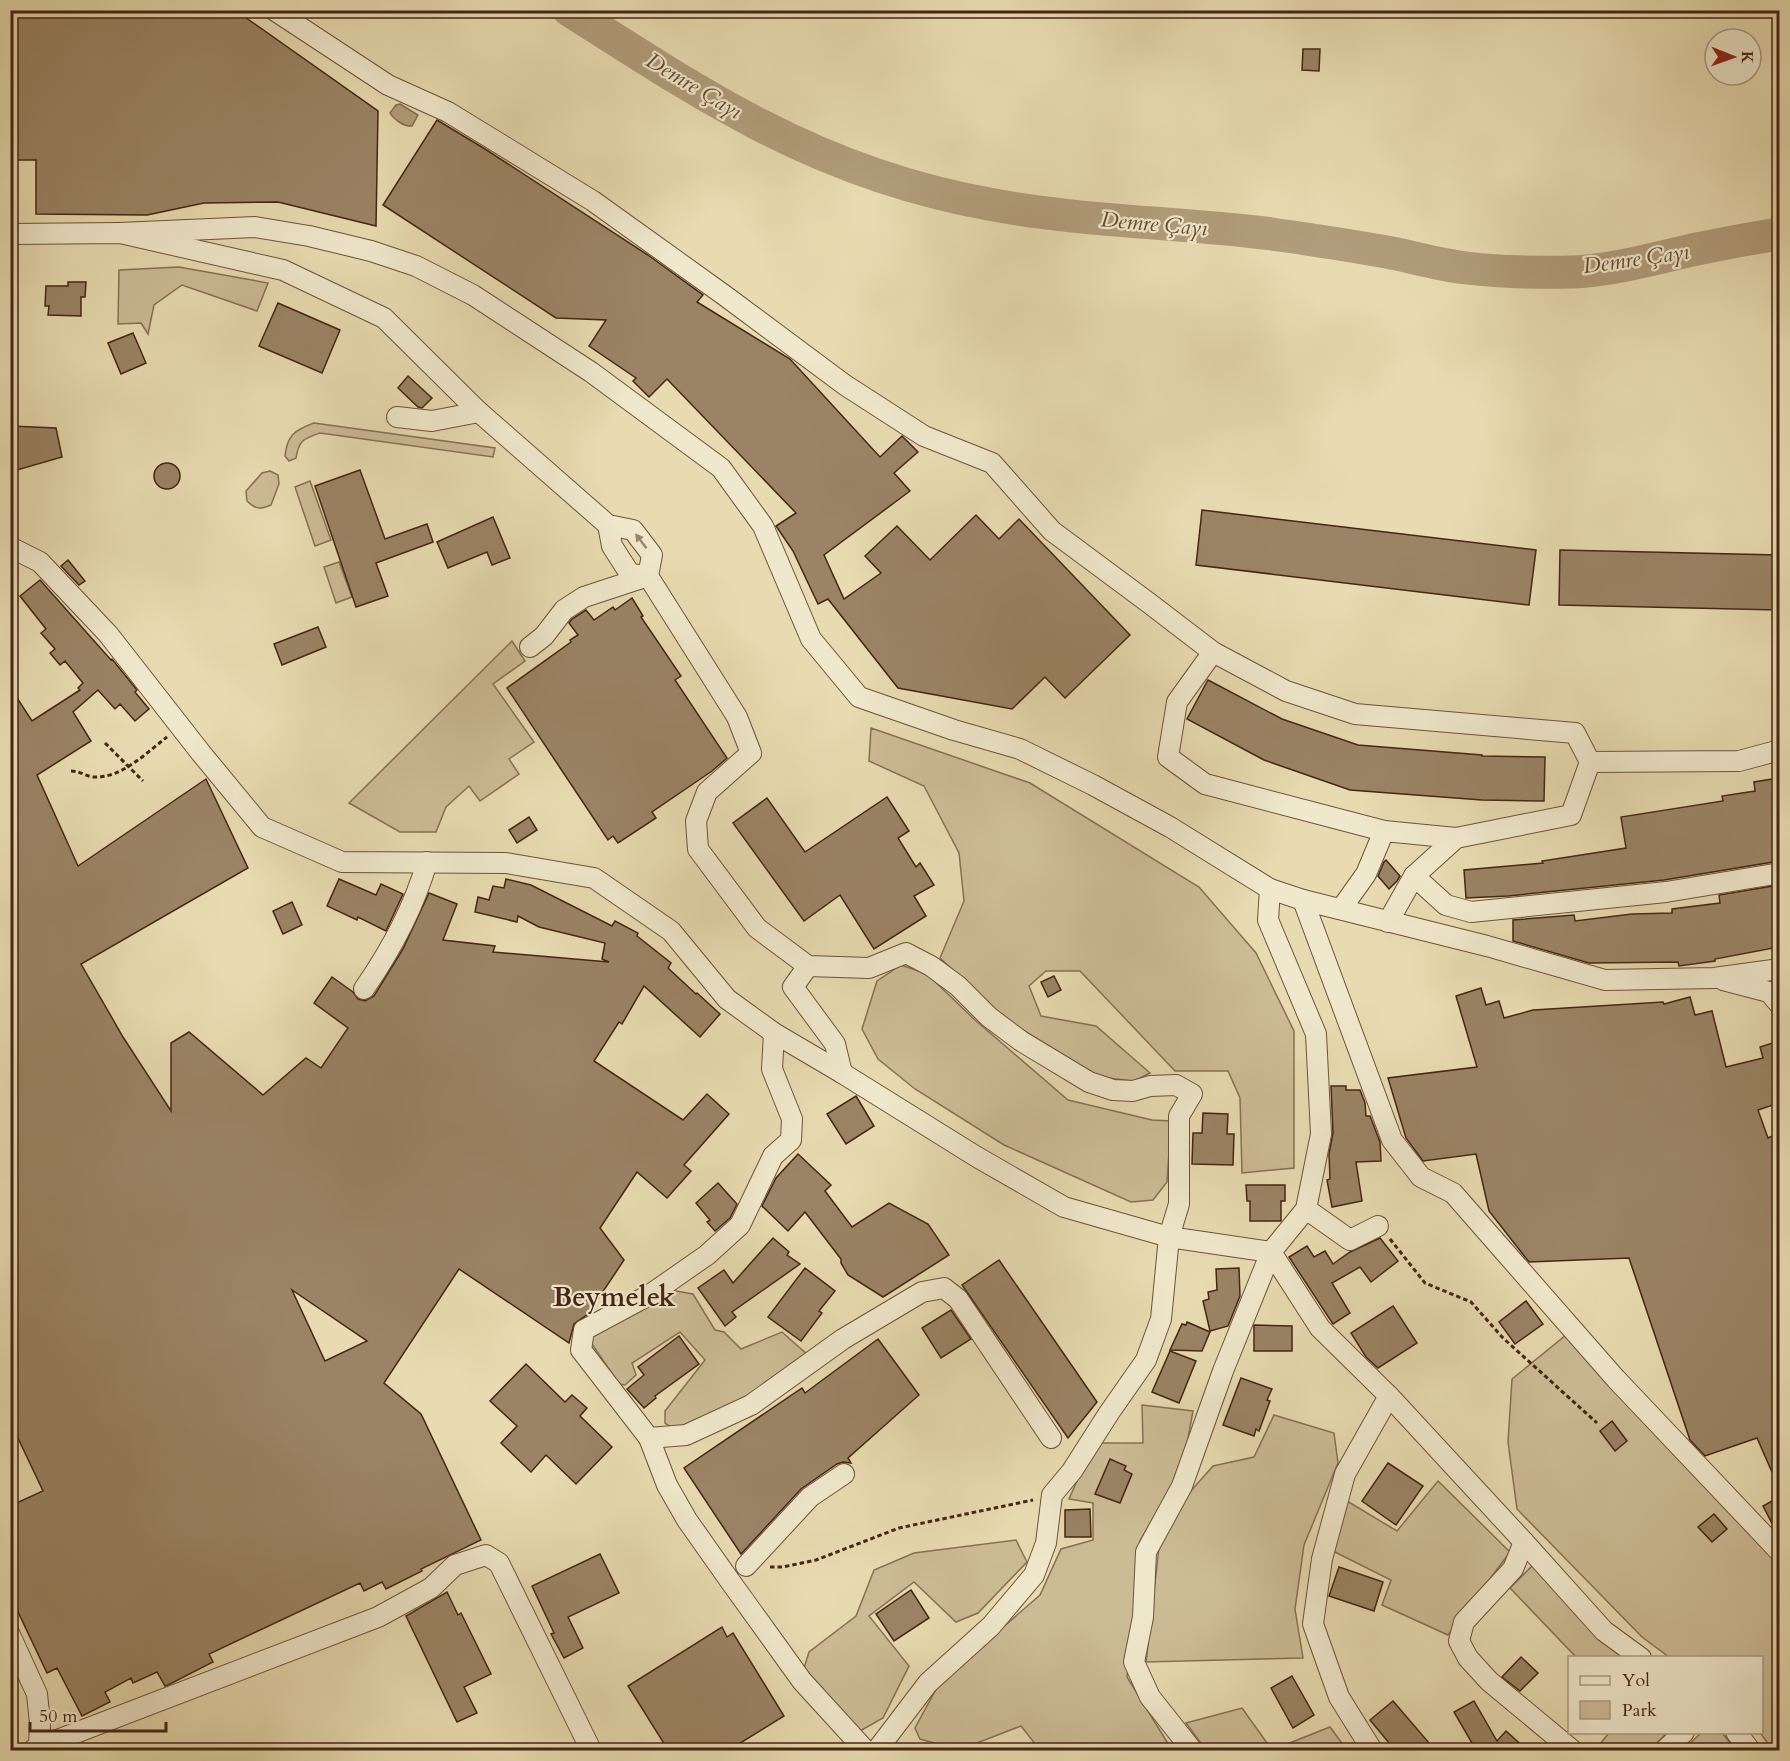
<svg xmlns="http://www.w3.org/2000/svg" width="1790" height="1761" font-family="Cardo,serif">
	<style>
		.green { fill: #ccbc96; stroke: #887054; stroke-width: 1.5 }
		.water { fill: #b19d7b; stroke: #866d51; stroke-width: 1.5 }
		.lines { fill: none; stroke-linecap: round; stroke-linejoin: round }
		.river { stroke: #b19d7b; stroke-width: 33 }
		.building { fill: #9a8465; stroke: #452513; stroke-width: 1.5; fill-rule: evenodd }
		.minor-casing { stroke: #6e523a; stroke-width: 22 }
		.path { stroke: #452513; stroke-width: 3; stroke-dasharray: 4.5 3; stroke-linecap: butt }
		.minor { stroke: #f0e8cc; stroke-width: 20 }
		.oneway { fill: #9a8670 }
		.labels { text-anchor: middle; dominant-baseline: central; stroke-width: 4.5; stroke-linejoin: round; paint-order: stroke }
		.water-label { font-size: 22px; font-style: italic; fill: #654932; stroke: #f0e8cc }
		.district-label { font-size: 27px; font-weight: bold; fill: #452513; stroke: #f0e8cc }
	</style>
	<rect width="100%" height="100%" fill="#e8dbb1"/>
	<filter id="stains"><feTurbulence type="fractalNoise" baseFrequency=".00333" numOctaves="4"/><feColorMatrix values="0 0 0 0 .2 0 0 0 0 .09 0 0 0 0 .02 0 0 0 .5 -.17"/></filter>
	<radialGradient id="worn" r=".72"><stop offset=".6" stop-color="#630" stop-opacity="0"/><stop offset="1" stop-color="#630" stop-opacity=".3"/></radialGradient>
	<g class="green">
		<path d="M179,267L268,283L257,311L182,285L154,305L148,334L141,323L118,324L119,270Z"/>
		<path d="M314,423L495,448L493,457L320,433C303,439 299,440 296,458L289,461L285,456C287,435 295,430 314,423Z"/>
		<path d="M270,471L278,475L279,484L271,505C260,510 255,509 247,501L246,491L262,473Z"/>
		<path d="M310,481L331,540L315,546L295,487Z"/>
		<path d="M339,562L352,597L336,603L324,567Z"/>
		<path d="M512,641L525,661L493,684L534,742L509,759L519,774L480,801L469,786L446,807L436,832H400L349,803Z"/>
		<path d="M871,728L1030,783L1199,887L1256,953L1294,1031V1168L1242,1173L1240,1098L1228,1071H1175L1080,971H1046L1029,986L1041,1016L1096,1026L1150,1073L1134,1081L1098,1077L1008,1021L940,958L964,901L959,853L924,786L869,761Z"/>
		<path d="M901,965L927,974L975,1020L1068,1100L1152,1120L1171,1121L1167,1182L1153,1200L1131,1202L1004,1145L915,1089L878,1059L862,1029L877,981Z"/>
		<path d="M670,1290L693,1294L715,1330L724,1332L741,1349L782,1332L809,1356L759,1394L686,1428H672L665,1423V1411L705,1360L680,1332L632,1363L636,1375L625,1385L619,1384L590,1341L597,1329Z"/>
		<path d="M1566,1335L1779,1562V1750H1773L1760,1733L1762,1658L1669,1657L1642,1637L1517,1509L1508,1442L1512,1379Z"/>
		<path d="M1142,1405L1193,1411L1183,1466L1140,1541L1136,1599L1127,1677L1172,1750H1040L1021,1726L959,1750L920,1739L915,1728L940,1682L1040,1595L1061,1549L1093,1540V1503L1069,1499L1085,1463L1100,1443H1143Z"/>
		<path d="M1274,1415L1334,1433L1338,1463L1304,1545L1295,1609L1303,1658L1146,1662L1159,1548L1190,1492L1213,1466L1254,1457Z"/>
		<path d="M1438,1481L1510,1552L1448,1635L1382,1605L1391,1580L1333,1551L1347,1501L1397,1531Z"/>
		<path d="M1016,1540L1027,1562L978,1613L956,1622L914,1582L869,1616L909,1666L883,1718L860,1731L804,1668L809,1652L856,1616L874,1570L914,1553Z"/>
		<path d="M1533,1565L1623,1657H1576L1510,1588Z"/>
		<path d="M1242,1708L1272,1750L1330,1727L1347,1750H1206L1186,1723Z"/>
		<path d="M1609,1733V1732L1667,1733L1650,1750H1595Z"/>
		<path d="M1701,1733H1722L1736,1750H1683Z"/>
	</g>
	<path class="water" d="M400,104L418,115L412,126C405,127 394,120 390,113L396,105Z"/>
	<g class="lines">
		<path class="river" d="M569,10C632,50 694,91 760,125C833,163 913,191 994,205C1085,222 1179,222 1272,234C1313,240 1356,246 1397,254C1420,259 1442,265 1466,268C1501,272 1537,273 1573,272C1614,270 1653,259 1692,250C1721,244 1750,238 1780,234"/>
	</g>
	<g class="building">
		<path d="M10,10H235L378,111L376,226L278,202L204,203L147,215L36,214V160H10Z"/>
		<path d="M1303,49H1320L1319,71L1302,70Z"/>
		<path d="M437,120L485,149L648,255L703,295L697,302L790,359L880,457L902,436L918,452L894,473L910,491L824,555L844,599L881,573L865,556L897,526L930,560L976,515L999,539L1019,519L1130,635L1065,698L1045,677L1012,709L898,688L828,599L818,604L793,551L776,526L796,513L667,379L649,397L633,381L636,378L589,346L606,320L556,318L383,205Z"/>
		<path d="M68,282H86L85,297H81V316L48,315L49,306H45L46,286H68Z"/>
		<path d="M278,303L340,330L322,373L259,346Z"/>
		<path d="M133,333L146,363L121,374L108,343Z"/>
		<path d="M408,376L432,398L422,408L418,407L398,388Z"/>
		<path d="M10,426L56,428L62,457L10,472Z"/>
		<circle cx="167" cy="476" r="13"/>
		<path d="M360,470L385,539L427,524L433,542L376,563L388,596L356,607L315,486Z"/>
		<path d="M1202,510L1536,550L1529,605L1196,565Z"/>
		<path d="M493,517L510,558L492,565L487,552L448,568L437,542Z"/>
		<path d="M1560,550L1779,555V610L1559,605Z"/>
		<path d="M68,560L85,581L79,585L61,566Z"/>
		<path d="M40,580L111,660L112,659L137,690L135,692L149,709L135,721L120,704L115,709L98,690L73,712L91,741L37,775L78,866L206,779L248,868L81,964L123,1037L171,1111V1043L189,1032L263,1095L306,1058L321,1068L348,1028L314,1003L332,977L353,992L358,999L365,1001L374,996L403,949L429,893L457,904L443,940L495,946L493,952L609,962L602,959L605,943L539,927L518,916L517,922L475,912L478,897L489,900L493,886L504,888L506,879L531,885L612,926L615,921L638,933L637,936L671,963L668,968L696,994L697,993L720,1014L700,1037L644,986L622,1024L619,1022L594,1061L683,1120L707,1094L729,1114L684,1165L691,1171L667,1198L637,1172L600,1228L624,1260L588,1314L574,1324L569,1343L459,1269L384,1383L421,1414L481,1540L421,1569L422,1571L386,1589L382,1582L364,1591L360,1583L209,1654L213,1662L168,1685L165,1686L157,1672L133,1683L131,1678L105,1692L110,1702L82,1716L57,1668L47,1673L10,1595V1506L43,1491L17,1436L10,1440V687L32,721L80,690L78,688L83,683L65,661L60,665L50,653L55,649L41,633L46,629L20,596ZM292,1290L367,1341L325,1361Z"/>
		<path d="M632,598L643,616L641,617L681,676L675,680L727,758L712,771L652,812L656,818L618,843L613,836L608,840L507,688L571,642L570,640L578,635L569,623L572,619L586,610L594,620L613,607L615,610Z"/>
		<path d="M318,627L326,647L282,665L274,644Z"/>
		<path d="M1208,680L1282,719L1358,745L1482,755V756L1545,757L1544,801L1482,800L1350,790L1264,760L1187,719Z"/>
		<path d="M1779,778V861L1664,880L1508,896L1466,898L1464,870L1543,863L1542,861L1626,848L1621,817L1723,801L1722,796L1755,791L1754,782Z"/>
		<path d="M887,797L909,831L898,838L916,867L920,863L934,885L914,896L926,916L874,949L840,895L804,921L733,823L767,798L805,852Z"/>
		<path d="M529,817L537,830L517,843L509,830Z"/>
		<path d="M1386,860L1400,876L1397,881L1389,889L1378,876L1384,862Z"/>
		<path d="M339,879L376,895L381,884L403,894L386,931L358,917L357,920L327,906Z"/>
		<path d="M1779,885V947L1715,959V961L1679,966L1678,962L1589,963L1513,941V920L1574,915L1575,921L1632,914L1672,913V909L1720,903L1719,895Z"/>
		<path d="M292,902L302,925L283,934L273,911Z"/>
		<path d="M1054,976L1061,990L1048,997L1041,982Z"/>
		<path d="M1481,988L1486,1005L1499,1001L1504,1018L1533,1010L1663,1002L1664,1004L1690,997L1695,1015L1712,1011L1726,1067L1763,1058L1760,1047L1779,1041V1103L1758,1110L1768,1138L1779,1133V1488L1757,1438L1705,1456L1690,1440L1629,1258L1529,1262L1489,1211L1476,1154L1423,1161L1406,1138L1388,1078L1477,1067L1456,996Z"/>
		<path d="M1331,1086H1346V1090H1360L1365,1103L1366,1116H1370L1380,1142L1381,1161L1356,1162L1362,1201L1332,1207L1327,1180L1330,1179L1329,1154L1333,1133Z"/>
		<path d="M856,1096L874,1126L846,1144L827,1114Z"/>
		<path d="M1203,1113L1228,1114L1227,1134H1234L1233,1165L1192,1164L1193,1133H1202Z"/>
		<path d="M798,1154L831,1185L825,1191L852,1227L889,1203L928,1224L949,1255L883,1297L848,1275L841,1263V1259L805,1212L788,1231L762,1206L776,1178Z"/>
		<path d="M718,1183L737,1204L730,1218L715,1231L707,1222L710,1220L696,1203Z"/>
		<path d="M1246,1185H1285V1201H1281V1221H1250V1201H1247Z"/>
		<path d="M773,1238L789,1252L787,1255L800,1264L732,1312L736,1317L725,1326L698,1288L724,1270L733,1283Z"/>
		<path d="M1380,1238L1398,1261L1371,1282L1360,1267L1332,1283L1350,1313L1333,1324L1289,1257L1307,1246L1314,1257L1325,1251L1333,1264L1350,1252Z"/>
		<path d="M999,1260L1097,1402L1068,1438L962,1285Z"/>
		<path d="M805,1268L835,1291L819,1311L822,1313L801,1341L768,1317Z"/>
		<path d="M1239,1268L1240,1296L1228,1326L1210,1331L1203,1301L1209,1299L1208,1292L1217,1290L1216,1269Z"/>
		<path d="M1526,1301L1543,1324L1515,1344L1499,1322Z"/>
		<path d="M1393,1306L1417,1343L1378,1368L1366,1357L1351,1333Z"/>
		<path d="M951,1310L971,1339L941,1358L922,1328Z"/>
		<path d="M1187,1322L1210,1332L1202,1351L1170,1350L1182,1324L1186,1325Z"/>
		<path d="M1254,1325L1292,1326V1351H1254Z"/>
		<path d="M679,1336L699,1364L655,1396L656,1398L644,1408L627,1389L644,1375L638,1367Z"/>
		<path d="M878,1339L919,1395L848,1458L851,1463L843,1462L837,1464L801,1489L741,1554L684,1468L802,1388L805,1393Z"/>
		<path d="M1170,1351L1196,1361L1179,1403L1152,1392Z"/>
		<path d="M526,1364L565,1402L572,1395L587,1408L580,1416L612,1447L576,1484L546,1455L531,1472L501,1443L517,1426L490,1401Z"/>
		<path d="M1241,1378L1272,1389L1267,1400L1270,1401L1259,1431L1256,1429L1254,1436L1223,1425Z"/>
		<path d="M1612,1421L1627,1441L1615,1451L1600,1431Z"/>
		<path d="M1110,1459L1126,1466L1124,1470L1132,1474L1120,1503L1095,1494Z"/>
		<path d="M1388,1463L1423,1486L1396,1525L1362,1501Z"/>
		<path d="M1779,1497V1534L1775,1529L1763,1506Z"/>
		<path d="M1090,1509L1091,1537H1065V1510Z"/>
		<path d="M1714,1514L1727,1529L1712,1542L1698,1527Z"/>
		<path d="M600,1554L619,1593L568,1617L583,1648L564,1658L551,1634L554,1633L532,1586Z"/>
		<path d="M1339,1567L1383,1582L1374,1611L1329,1596Z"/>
		<path d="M911,1590L929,1618L894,1641L876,1614Z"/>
		<path d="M447,1592L458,1615L461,1613L491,1674L464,1687L477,1713L457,1722L406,1616Z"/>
		<path d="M722,1627L727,1637L733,1633L784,1716L729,1750H668L628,1686Z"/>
		<path d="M1521,1657L1538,1673L1520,1691L1502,1677Z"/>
		<path d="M1292,1676L1314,1715L1293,1728L1271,1688Z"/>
		<path d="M1393,1701L1435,1750H1395L1370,1720Z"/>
		<path d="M1474,1701L1497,1741L1506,1731L1527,1750H1476L1454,1712Z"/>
	</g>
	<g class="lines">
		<defs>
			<g id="minor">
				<path d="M274,10L388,85L448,112L593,201L724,295L845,385L924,436L992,463L1052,531L1149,603L1213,652L1286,691L1355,714L1575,733L1590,762"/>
				<path d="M120,233L255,227L309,236L371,251L416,266L473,295L591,372L721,468L763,526L811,639L859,697L954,730L1020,749L1093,785L1170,827L1270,889L1303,900L1487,946L1605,980L1714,978L1780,969"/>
				<path d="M10,234L120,233L283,270L384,318L479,412L608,525L633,530L652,555L648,576L630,574L612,546L608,525"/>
				<path d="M397,417L432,421L479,412"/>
				<path d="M10,547L40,562L108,634L201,753L262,827L342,862L506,863L594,878L671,931L727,999L774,1033L842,1073L977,1157L1064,1207L1169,1237L1271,1252L1223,1371L1182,1486L1146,1552L1143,1617L1134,1662L1150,1697L1192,1750"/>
				<path d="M530,647L544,636L564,610L584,597L648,576L737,717L751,753L707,792L696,821L698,849L757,928L808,966L869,968L906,953L931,966L958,986L989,1017L1021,1041L1089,1082L1113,1090L1133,1091L1150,1086L1176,1085L1192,1094L1179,1116V1204L1169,1237L1161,1319L1146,1360L1109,1413L1072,1471L1052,1495L1046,1543L1034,1575L991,1626L928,1683L877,1750"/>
				<path d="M1213,652L1177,702L1168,757L1205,784L1384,831"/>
				<path d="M1414,876L1446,905L1471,912L1666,892L1780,873"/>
				<path d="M1270,889L1268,920L1316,1034L1321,1134L1306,1209L1271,1252L1320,1328L1389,1396L1524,1542L1604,1631L1641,1658"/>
				<path d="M1303,900L1392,1140L1421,1177L1453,1193L1616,1379L1780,1552"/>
				<path d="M1341,909L1366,874L1384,831L1456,838"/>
				<path d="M1388,922L1414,876L1456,838L1571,815L1590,762L1739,761L1780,750"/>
				<path d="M808,966L793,987L835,1044L842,1073"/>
				<path d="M1723,980L1769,992L1780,1005"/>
				<path d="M364,989C391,950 414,907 427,862"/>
				<path d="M774,1033L772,1069L792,1119L791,1140L773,1156L740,1225L707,1255L651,1294L584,1330L581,1350L649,1438L667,1485L687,1520L730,1581L802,1681L865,1750"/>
				<path d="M1306,1209L1350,1240L1378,1226"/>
				<path d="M649,1438L686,1435L751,1405L843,1339L922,1292L944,1288L958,1299L1051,1438"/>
				<path d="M1524,1542L1513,1569L1464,1622L1459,1641L1468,1658L1489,1681L1572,1750"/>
				<path d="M746,1566L810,1497L844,1474"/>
				<path d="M10,1635L37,1694L40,1723L39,1747"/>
				<path d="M1736,1732L1750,1750"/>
				<path d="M33,1750L39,1747L378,1617L431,1588L455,1565L486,1555L499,1563L591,1750"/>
				<path d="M1372,1750L1339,1697L1313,1624L1322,1559L1345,1474L1389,1396"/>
				<path d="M1665,1750L1684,1732"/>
			</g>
		</defs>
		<use href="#minor" class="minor-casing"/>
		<g class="path">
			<path d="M105,743L143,781"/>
			<path d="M71,771C80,771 85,776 93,777C121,779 146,753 167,737"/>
			<path d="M1390,1239L1425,1283L1471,1302L1503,1338L1597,1423"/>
			<path d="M770,1567H783L816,1560L899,1528L1033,1500"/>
		</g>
		<use href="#minor" class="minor"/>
	</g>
	<defs><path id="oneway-solid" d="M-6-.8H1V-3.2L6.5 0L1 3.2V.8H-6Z" transform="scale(1.5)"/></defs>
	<use class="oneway" href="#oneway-solid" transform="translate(641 541) rotate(-127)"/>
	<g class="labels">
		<g class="water-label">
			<text transform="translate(694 86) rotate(31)">Demre Çayı</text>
			<text transform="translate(1154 224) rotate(5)">Demre Çayı</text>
			<text transform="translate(1636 259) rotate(-8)">Demre Çayı</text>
		</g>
		<g class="district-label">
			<text x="614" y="1297">Beymelek</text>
		</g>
	</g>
	<rect width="1790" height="1761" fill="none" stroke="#e8dbb1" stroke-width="36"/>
	<rect x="12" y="12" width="1766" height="1737" fill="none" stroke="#452513" stroke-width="3"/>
	<rect x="18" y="18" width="1754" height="1725" fill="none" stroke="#452513" stroke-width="1.5"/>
	<rect x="1568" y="1656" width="195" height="78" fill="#f0e8cc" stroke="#ac9a82" stroke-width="1.5"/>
	<rect x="1580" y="1676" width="30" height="9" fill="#f0e8cc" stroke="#ac9a82" stroke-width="1.5"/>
	<text x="1622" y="1686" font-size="18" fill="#452513">Yol</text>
	<rect x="1580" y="1701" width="30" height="18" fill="#ccbc96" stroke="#ac9a82" stroke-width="1.5"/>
	<text x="1622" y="1716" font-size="18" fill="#452513">Park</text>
	<g transform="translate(1733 57) rotate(91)"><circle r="28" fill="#f0e8cc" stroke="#ac9a82" stroke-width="1.5"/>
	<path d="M0-4.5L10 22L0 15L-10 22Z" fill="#8f2418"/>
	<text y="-9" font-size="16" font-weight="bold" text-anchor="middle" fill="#452513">K</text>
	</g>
	<path d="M30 1722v9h136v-9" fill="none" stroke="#452513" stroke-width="3"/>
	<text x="39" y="1722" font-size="18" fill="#452513" stroke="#f0e8cc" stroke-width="4.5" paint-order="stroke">50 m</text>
	<rect width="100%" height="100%" filter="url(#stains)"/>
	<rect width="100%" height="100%" fill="url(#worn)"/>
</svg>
